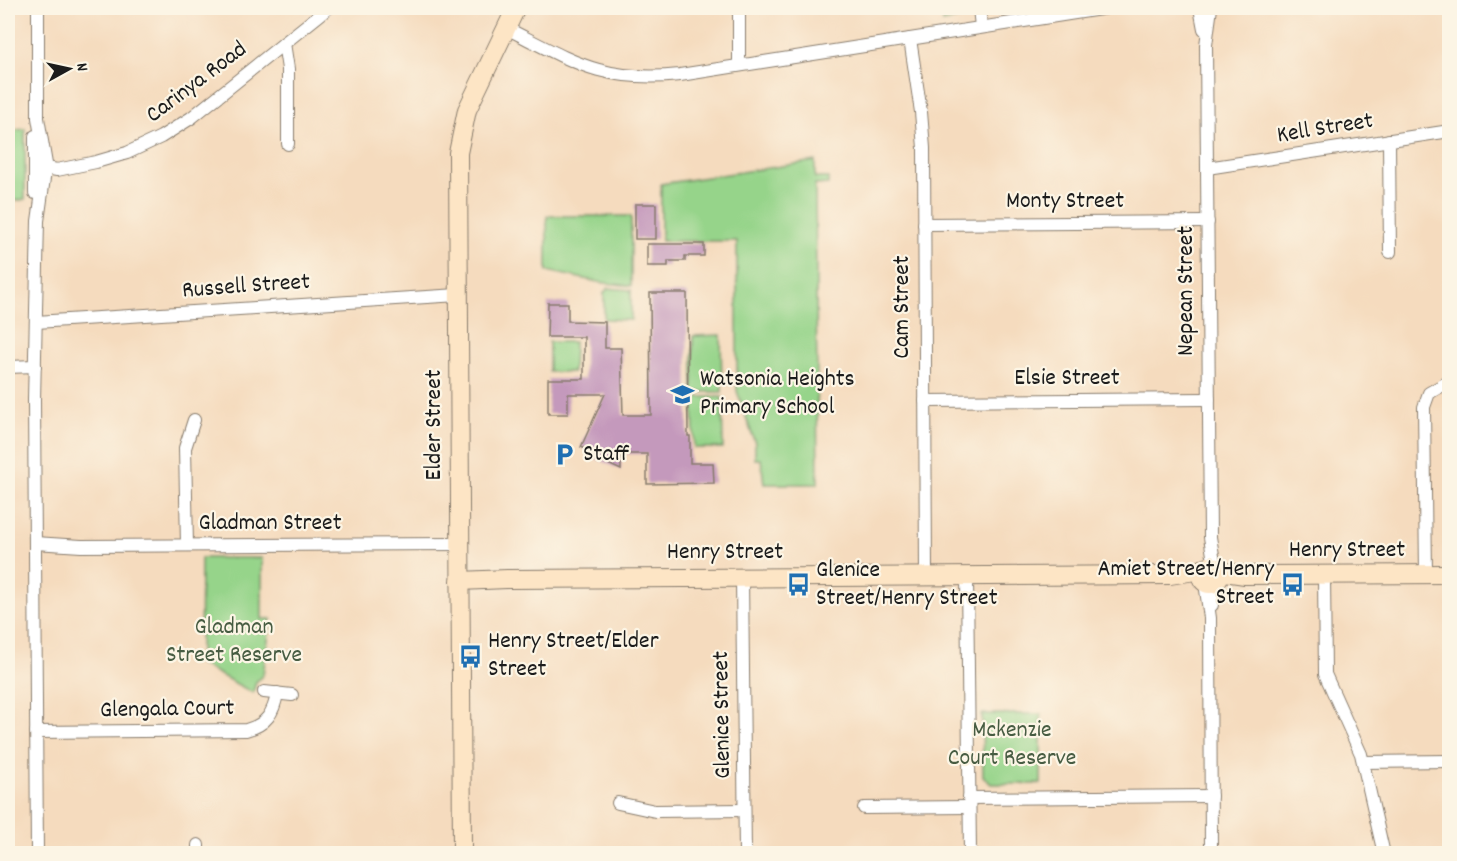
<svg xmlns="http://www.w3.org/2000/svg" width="1457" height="861" font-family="Dekko,sans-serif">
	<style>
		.green { fill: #96d48a; stroke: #597853; stroke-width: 1.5 }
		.building { fill: #c499bc }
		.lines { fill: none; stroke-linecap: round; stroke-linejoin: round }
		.street-casing { stroke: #887c6d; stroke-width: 14 }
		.secondary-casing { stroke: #887c6d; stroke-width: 20 }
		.street { stroke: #fff; stroke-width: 12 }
		.secondary { stroke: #fde5c5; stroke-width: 18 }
		.labels { text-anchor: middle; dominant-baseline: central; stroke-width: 4.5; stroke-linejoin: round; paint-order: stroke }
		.street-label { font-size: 24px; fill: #1c1c1c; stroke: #fcf5e5 }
		.poi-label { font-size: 24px; fill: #1c1c1c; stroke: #fcf5e5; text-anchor: start }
		.park-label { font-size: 24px; fill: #475c42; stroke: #fcf5e5 }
	</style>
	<rect width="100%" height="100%" fill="#fcf5e5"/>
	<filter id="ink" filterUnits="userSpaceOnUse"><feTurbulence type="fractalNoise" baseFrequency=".0167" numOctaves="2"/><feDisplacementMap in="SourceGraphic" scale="12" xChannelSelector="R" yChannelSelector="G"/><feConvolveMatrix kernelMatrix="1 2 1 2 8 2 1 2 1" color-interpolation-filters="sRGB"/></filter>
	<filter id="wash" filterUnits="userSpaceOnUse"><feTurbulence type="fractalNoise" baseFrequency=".008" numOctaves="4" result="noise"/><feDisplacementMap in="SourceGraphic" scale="24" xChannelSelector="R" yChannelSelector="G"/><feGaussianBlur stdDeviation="1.35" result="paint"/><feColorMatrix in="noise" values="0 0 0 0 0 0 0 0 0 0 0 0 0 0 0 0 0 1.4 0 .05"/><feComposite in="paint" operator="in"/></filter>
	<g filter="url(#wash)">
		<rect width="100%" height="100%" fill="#f5dbbe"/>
		<g class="green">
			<path d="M942,8H971L965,17L943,23Z"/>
			<path d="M25,129V199L8,202V131Z"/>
			<path d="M815,161V178H828V184L815,185L818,484H764L761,459H755V443L737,391V241H661V184Z"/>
			<path d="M547,216H631V286L598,282L547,271Z"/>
			<path d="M608,288L631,290V320L604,319V293Z"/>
			<path d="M721,335L722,392H693V336Z"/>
			<path d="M549,342H574L573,372H549Z"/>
			<path d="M693,397H722L723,448H694Z"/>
			<path d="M201,558H262V619H271L263,675L256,682L253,693L200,664Z"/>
			<path d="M982,714H1041V784H991L983,776Z"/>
		</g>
		<g id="blocks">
			<g class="building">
				<rect x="635" y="204" width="21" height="35"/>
				<path d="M647,244H704V256H685V261H668V266H647Z"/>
				<path d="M650,293H687L688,436H690V463H713L714,483L647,484V454H621V470L591,456L593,452L581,447L605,394H568V414H548V379H584V337H547L548,303H568V321L605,322V348H621L623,415H651Z"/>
			</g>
		</g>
	</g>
	<g filter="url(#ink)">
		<use href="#blocks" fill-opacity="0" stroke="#887c6d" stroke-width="1.5"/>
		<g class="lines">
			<defs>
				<g id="street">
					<path d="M739,8V65"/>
					<path d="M979,8L981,27"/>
					<path d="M1200,8L1204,29"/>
					<path d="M1211,8L1206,45L1210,537L1215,567"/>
					<path d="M506,28C572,61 602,83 680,75L1107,8"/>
					<path d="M910,39L921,112L924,148L926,576"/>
					<path d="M284,43L288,69V144"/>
					<path d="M1389,140L1390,252"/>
					<path d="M36,166L57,170L96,162L127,153L161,137L191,118L328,8"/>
					<path d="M1207,168L1450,131"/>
					<path d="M35,193V136"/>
					<path d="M924,224L1208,222"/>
					<path d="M36,322L458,295"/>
					<path d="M8,367L35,366"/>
					<path d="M925,401L1209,399"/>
					<path d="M35,543L81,546L460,544"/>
					<path d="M187,545L185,448L194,420"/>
					<path d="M1426,574L1424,407L1429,393L1450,381"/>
					<path d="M1324,575L1325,674L1361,754L1384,854"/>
					<path d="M967,576L970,854"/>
					<path d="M742,577L745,854"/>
					<path d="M1205,583L1210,618L1211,854"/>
					<path d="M1212,605L1215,583"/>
					<path d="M264,692L292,695"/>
					<path d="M36,732L246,730C266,725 274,713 277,693"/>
					<path d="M1363,762L1450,761"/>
					<path d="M969,798L1211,796"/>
					<path d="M618,803L655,811L744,810"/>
					<path d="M864,808L969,807"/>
					<path d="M37,854L34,400L38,221L46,164L38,118V8"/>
					<path d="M198,854V845"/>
				</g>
				<g id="secondary">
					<circle cx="1210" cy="575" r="9"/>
					<path d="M1218,571L1245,575L1450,574"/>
					<path d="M460,581L507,579L1170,575L1201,570"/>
					<path d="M462,854L458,153L467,110L516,8"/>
				</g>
			</defs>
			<use href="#street" class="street-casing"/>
			<use href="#secondary" class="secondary-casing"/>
			<use href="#street" class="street"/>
			<use href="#secondary" class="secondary"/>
		</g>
	</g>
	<defs>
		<symbol id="school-bare" viewBox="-9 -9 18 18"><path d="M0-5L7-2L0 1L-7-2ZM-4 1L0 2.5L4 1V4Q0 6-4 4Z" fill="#1f6fb2" stroke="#fcf5e5" stroke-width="2.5" paint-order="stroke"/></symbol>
		<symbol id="parking-bare" viewBox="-9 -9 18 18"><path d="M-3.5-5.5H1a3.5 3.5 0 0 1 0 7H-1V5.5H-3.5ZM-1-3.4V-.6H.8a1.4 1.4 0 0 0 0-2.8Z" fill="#1f6fb2" stroke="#fcf5e5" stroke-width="2.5" paint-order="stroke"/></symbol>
		<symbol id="bus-bare" viewBox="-9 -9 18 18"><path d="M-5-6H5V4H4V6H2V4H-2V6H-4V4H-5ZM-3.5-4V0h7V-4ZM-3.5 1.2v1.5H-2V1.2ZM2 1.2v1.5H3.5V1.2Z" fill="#1f6fb2" stroke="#fcf5e5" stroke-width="2.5" paint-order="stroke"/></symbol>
	</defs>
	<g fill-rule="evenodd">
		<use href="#school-bare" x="666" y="378" width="33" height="33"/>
		<use href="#parking-bare" x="548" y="438" width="33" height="33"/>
		<use href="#bus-bare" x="1276" y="568" width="33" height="33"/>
		<use href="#bus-bare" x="782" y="568" width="33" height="33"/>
		<use href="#bus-bare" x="454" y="640" width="33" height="33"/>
	</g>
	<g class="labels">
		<g class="street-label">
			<text transform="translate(197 83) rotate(-37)">Carinya Road</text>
			<text transform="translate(1325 129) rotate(-9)">Kell Street</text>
			<text x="1065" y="202">Monty Street</text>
			<text transform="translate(246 287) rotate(-4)">Russell Street</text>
			<text transform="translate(1187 291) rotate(-90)">Nepean Street</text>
			<text transform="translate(903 307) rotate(-90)">Cam Street</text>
			<text x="1067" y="379">Elsie Street</text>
			<text transform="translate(435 425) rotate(-90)">Elder Street</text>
			<text x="270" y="524">Gladman Street</text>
			<text x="1347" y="551">Henry Street</text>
			<text x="725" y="553">Henry Street</text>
			<text transform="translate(167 710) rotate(-1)">Glengala Court</text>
			<text transform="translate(723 715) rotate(-91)">Glenice Street</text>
		</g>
		<g class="poi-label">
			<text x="700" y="380">Watsonia Heights<tspan x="700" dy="28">Primary School</tspan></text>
			<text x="583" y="455">Staff</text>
			<text x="1274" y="570" text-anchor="end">Amiet Street/Henry<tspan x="1274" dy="28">Street</tspan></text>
			<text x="816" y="571">Glenice<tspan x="816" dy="28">Street/Henry Street</tspan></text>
			<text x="488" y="642">Henry Street/Elder<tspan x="488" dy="28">Street</tspan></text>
		</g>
		<g class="park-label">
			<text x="234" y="628">Gladman<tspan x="234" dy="28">Street Reserve</tspan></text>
			<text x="1012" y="731">Mckenzie<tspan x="1012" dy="28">Court Reserve</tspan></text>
		</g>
	</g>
	<rect width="1457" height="861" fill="none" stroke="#fcf5e5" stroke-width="30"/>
	<g transform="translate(69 69) rotate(82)" stroke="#fcf5e5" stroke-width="4.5" paint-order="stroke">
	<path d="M0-4.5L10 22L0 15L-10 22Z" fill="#1c1c1c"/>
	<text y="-9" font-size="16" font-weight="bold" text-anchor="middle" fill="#1c1c1c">N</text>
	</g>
</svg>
